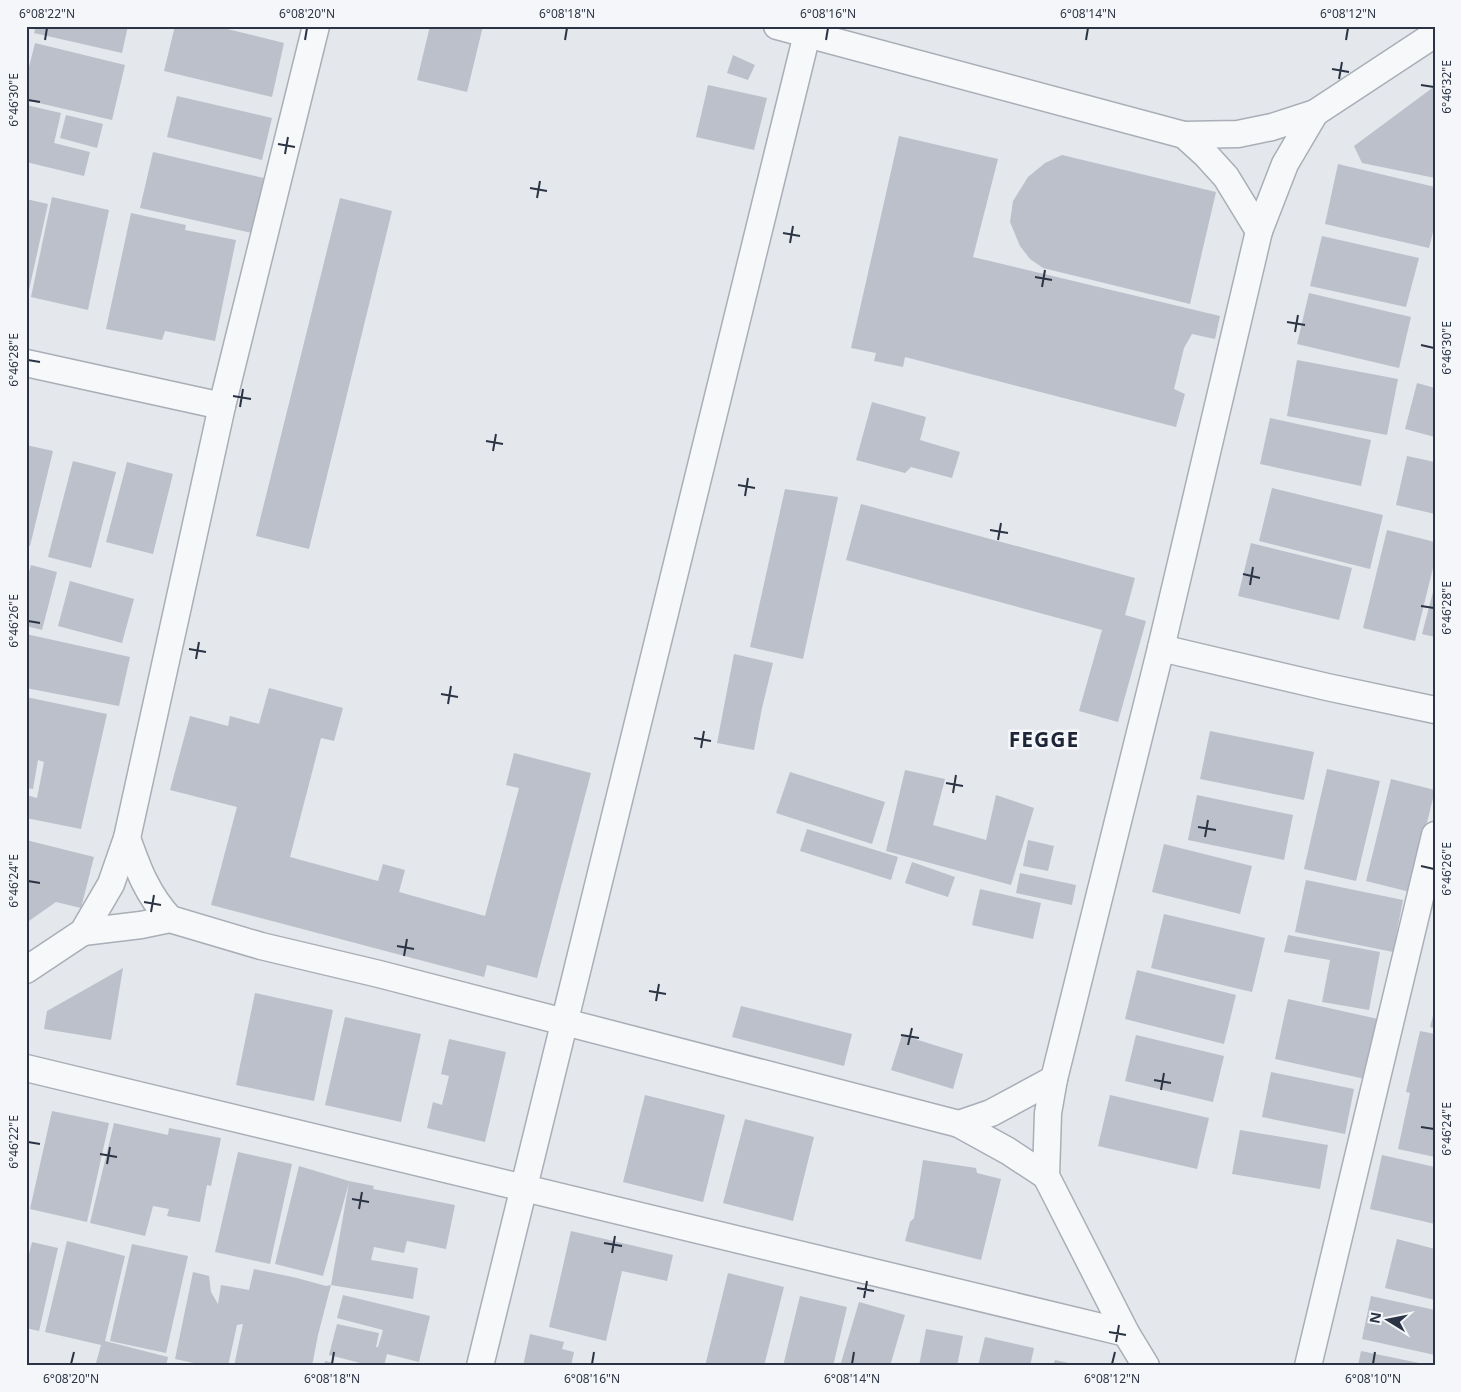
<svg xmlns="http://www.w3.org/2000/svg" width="1461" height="1392" font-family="'Noto Sans',sans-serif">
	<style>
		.building { fill: #bbc0ca }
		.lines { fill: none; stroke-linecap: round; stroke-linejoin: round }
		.minor-casing { stroke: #a9aeb7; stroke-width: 29 }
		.minor { stroke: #f7f8fa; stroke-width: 26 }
		.ticks { fill: none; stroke: #2b3445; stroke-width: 2 }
		.labels { text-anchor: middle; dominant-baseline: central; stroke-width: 5; stroke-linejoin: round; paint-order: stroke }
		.district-label { font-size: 21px; font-weight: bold; letter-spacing: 1px; fill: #1d2536; stroke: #f4f6f9 }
		.neatline { fill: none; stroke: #2b3445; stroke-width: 2 }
		.ticks-label { font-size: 12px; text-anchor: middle; fill: #2b3445 }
	</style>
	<rect width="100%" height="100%" fill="#e4e7ec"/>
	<g class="building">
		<path d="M36,26H128L122,53L34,33Z"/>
		<path d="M175,26H215L284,43L272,97L164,71Z"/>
		<path d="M430,26H483L467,92L417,80Z"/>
		<path d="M35,43L125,65L112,120L26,100V79Z"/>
		<path d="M733,55L755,65L748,80L727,73Z"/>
		<path d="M708,85L767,98L754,150L696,137Z"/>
		<path d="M1435,86V178L1362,163L1354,146Z"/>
		<path d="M177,96L272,118L262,160L167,137Z"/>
		<path d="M26,105L61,113L54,143L90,152L84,176L26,162Z"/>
		<path d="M66,115L103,124L97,148L60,138Z"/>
		<path d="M899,136L998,159L973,257L1220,316L1215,339L1192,334L1184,348L1174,389L1185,394L1176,427L905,357L903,367L874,361L876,353L851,348Z"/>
		<path d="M153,152L264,178L252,233L140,208Z"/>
		<path d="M1062,155L1216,192L1190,304L1043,268L1030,259L1020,246L1010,222L1013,201L1028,177L1045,163Z"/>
		<path d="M1338,164L1435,187V224L1429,248L1325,224Z"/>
		<path d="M52,197L109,210L88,310L31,297Z"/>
		<path d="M340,198L392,211L309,549L256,536Z"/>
		<path d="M26,199L48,204L27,299H26Z"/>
		<path d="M131,213L186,225L185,230L236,240L215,341L165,331L162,340L106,329Z"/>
		<path d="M1322,236L1419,258L1406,307L1310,286Z"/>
		<path d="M1309,293L1411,317L1399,368L1297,344Z"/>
		<path d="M1297,360L1398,379L1387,435L1287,416Z"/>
		<path d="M1417,383L1435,388V437L1405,429Z"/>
		<path d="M872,402L926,417L920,440L960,452L952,478L911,467L905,473L856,460Z"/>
		<path d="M1270,418L1371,440L1361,486L1260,464Z"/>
		<path d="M26,445L53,451L30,546H26Z"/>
		<path d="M1407,456L1435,462V514L1396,505Z"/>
		<path d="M73,461L116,472L91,568L48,557Z"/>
		<path d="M127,462L173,474L153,554L106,542Z"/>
		<path d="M1272,488L1383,515L1370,569L1259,541Z"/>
		<path d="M785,489L838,497L803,659L750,647Z"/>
		<path d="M861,504L1135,578L1125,615L1146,621L1118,722L1079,711L1102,630L846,560Z"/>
		<path d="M1387,530L1435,542V560L1415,641L1363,628Z"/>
		<path d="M1251,543L1352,568L1339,620L1238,596Z"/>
		<path d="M31,565L57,572L42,630L26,626V582Z"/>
		<path d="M70,581L134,599L122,643L58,626Z"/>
		<path d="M1433,592L1435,593V637L1422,634Z"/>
		<path d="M26,634L130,657L119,706L26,688Z"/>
		<path d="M734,654L773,663L762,708L754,750L717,743Z"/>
		<path d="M269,688L343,708L334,741L321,738L290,857L378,881L383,864L405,870L399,892L485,916L519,788L506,785L514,753L591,773L537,978L487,965L484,977L211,905L237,807L170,790L190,716L228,726L230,716L259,724Z"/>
		<path d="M26,697L107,714L81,829L26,818V795L37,798L44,762L38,760L33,789L26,788Z"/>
		<path d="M1210,731L1314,752L1304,800L1200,779Z"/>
		<path d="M1327,769L1380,781L1356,881L1304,869Z"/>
		<path d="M905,770L945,779L933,825L986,840L996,795L1034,808L1011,885L886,851Z"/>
		<path d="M790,772L885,802L872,844L776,813Z"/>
		<path d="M1391,779L1435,790L1410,892L1366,881Z"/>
		<path d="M1197,795L1293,815L1284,860L1188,840Z"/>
		<path d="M807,829L898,857L891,880L800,851Z"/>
		<path d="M26,840L94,857L81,908L56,902L26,923Z"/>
		<path d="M1028,840L1054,846L1048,871L1023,866Z"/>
		<path d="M1164,844L1252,866L1240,914L1152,892Z"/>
		<path d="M912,862L955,877L948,897L905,883Z"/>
		<path d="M1020,873L1076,885L1072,905L1016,893Z"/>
		<path d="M1306,880L1403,900L1393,952L1295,932Z"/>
		<path d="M980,889L1041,903L1033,939L972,925Z"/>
		<path d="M1164,914L1265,938L1252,992L1151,968Z"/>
		<path d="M1288,935L1380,952L1369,1010L1322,1002L1330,960L1284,952Z"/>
		<path d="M123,968L111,1040L44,1029L47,1011Z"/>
		<path d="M1137,970L1236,995L1224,1044L1125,1019Z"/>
		<path d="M255,993L333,1010L314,1101L236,1085Z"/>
		<path d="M1288,999L1378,1019L1365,1079L1275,1059Z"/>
		<path d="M741,1006L852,1034L844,1066L732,1037Z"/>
		<path d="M1434,1012H1435V1028L1430,1027Z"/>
		<path d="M345,1017L421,1034L401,1122L325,1105Z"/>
		<path d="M1420,1031L1435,1034V1157L1398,1149L1410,1093L1406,1092Z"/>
		<path d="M902,1035L963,1054L953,1089L891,1070Z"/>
		<path d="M1136,1035L1224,1056L1213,1102L1125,1081Z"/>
		<path d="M449,1039L506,1052L485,1142L427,1128L433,1102L442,1105L449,1076L441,1074Z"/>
		<path d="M1271,1072L1354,1089L1345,1134L1262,1117Z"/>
		<path d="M645,1095L725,1115L703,1202L623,1182Z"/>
		<path d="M1110,1095L1209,1118L1197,1169L1098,1146Z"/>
		<path d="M52,1111L109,1123L87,1222L30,1209Z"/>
		<path d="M745,1119L814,1137L793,1221L723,1203Z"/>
		<path d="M114,1123L168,1135L169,1128L221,1138L211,1186L207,1185L200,1222L167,1216L169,1209L153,1206L145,1236L90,1223Z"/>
		<path d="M1240,1130L1328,1145L1320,1189L1232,1174Z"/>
		<path d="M238,1152L292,1164L270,1264L215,1252Z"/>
		<path d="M1382,1155L1435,1167V1224L1370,1209Z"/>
		<path d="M923,1160L976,1168L977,1173L1001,1179L981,1260L905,1241L910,1222L914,1218Z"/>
		<path d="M299,1166L349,1181L374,1186L373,1189L455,1205L446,1249L407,1241L404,1253L374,1247L371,1260L418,1268L413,1299L331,1285L349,1183L323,1276L275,1264Z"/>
		<path d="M571,1231L673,1255L667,1281L622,1271L606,1341L549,1327Z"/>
		<path d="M1397,1239L1435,1249V1300L1385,1288Z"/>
		<path d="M67,1241L125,1256L105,1341L168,1357L166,1366H106L96,1363L101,1345L45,1332Z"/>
		<path d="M32,1242L58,1248L39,1331L26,1328V1266Z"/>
		<path d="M132,1244L188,1256L166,1353L110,1341Z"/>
		<path d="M254,1269L297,1278L326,1286L331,1285L318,1335L312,1366H234L243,1324L237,1325L228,1366H208L175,1359L193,1272L209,1276L211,1292L218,1304L221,1285L249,1290Z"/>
		<path d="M728,1273L784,1287L764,1366H705Z"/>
		<path d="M343,1295L430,1316L419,1362L387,1354L384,1366H372L329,1355L337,1324L379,1333L376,1347H378L383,1330L337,1318Z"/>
		<path d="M800,1296L847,1307L833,1366H783Z"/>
		<path d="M1371,1296L1435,1310V1355L1362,1339Z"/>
		<path d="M859,1302L905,1315L890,1366H840Z"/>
		<path d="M926,1329L963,1336L957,1366H919Z"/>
		<path d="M530,1334L564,1342L562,1349L574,1352L571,1366H523Z"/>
		<path d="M985,1337L1034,1348L1030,1366H978Z"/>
		<path d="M1361,1351L1429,1365V1366H1358Z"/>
		<path d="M1055,1360L1077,1365V1366H1053Z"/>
		<path d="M325,1361L343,1365V1366H324Z"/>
	</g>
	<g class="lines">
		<defs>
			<g id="minor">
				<path d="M777,26L1184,135L1238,134L1272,127L1315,113L1435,34"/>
				<path d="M1184,135L1206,155L1226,177L1259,231"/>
				<path d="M26,363L222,406"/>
				<path d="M1161,648L1327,687L1435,710"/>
				<path d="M127,838C138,869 147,894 170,919"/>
				<path d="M83,932L141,925L170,919L261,946L379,974L959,1124L991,1113L1054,1079L1161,648L1259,231L1285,164L1315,113"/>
				<path d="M26,970L83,932L111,884L127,838L222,406L316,26"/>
				<path d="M26,1068L1126,1333"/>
				<path d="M1054,1079L1048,1113L1046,1176L1126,1333L1146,1366"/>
				<path d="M959,1124L1008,1151L1046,1176"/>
				<path d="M480,1366L809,26"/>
				<path d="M1308,1366L1435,835"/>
			</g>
		</defs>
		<use href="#minor" class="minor-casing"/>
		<use href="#minor" class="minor"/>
	</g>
	<path class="ticks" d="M45,40L47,28M305,40L307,28M565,40L567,28M826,40L828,28M1086,40L1088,28M1346,40L1348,28M1332,69L1349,72M1339,79L1342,62M1421,85L1434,87M28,100L40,102M278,144L295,147M285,154L288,137M530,188L547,191M537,198L540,181M783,233L800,236M790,243L793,226M1035,277L1052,280M1042,287L1045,270M1287,322L1305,325M1295,332L1298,315M1421,345L1434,348M28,360L40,362M233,396L251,399M240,407L243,389M486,441L503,444M493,451L496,434M738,485L755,488M745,496L748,478M990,530L1008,533M998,540L1001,523M1243,574L1260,578M1250,585L1253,567M1421,606L1434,608M28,621L40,623M189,649L206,652M196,659L199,642M441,694L458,697M448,704L451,686M694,738L711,741M701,748L704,731M946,783L963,786M953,793L956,775M1198,827L1216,830M1205,837L1208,820M1421,866L1434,869M28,881L40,883M144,902L161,905M151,912L154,895M397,946L414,949M404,956L407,939M649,991L666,994M656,1001L659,984M901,1035L919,1038M908,1045L912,1028M1154,1080L1171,1083M1161,1090L1164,1073M1421,1127L1434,1129M28,1142L40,1144M100,1154L117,1157M107,1164L110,1147M352,1199L369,1202M359,1209L362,1192M604,1243L622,1246M612,1253L615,1236M857,1288L874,1291M864,1298L867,1281M1109,1332L1126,1335M1116,1342L1119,1325M71,1364L74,1352M332,1364L334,1352M592,1364L594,1352M852,1364L854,1352M1112,1364L1115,1352M1373,1364L1375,1352"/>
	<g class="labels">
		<g class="district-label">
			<text x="1044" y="739">FEGGE</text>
		</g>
	</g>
	<rect width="1461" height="1392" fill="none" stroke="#f4f6f9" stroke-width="55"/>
	<g transform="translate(1388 1320) rotate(280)" stroke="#f4f6f9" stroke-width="4" paint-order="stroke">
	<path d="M0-4L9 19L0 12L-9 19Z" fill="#2b3445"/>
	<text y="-8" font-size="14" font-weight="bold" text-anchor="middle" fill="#2b3445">N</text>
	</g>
	<rect x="28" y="28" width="1406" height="1336" class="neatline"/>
	<g class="ticks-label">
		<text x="47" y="18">6°08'22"N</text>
		<text x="307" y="18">6°08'20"N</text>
		<text x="567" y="18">6°08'18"N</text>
		<text x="828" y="18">6°08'16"N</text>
		<text x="1088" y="18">6°08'14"N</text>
		<text x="1348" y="18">6°08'12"N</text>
		<text transform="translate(1447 87) rotate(-90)" y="4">6°46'32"E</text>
		<text transform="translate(14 100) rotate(-90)" y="4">6°46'30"E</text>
		<text transform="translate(1447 348) rotate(-90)" y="4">6°46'30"E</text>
		<text transform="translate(14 360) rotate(-90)" y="4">6°46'28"E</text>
		<text transform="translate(1447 608) rotate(-90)" y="4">6°46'28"E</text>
		<text transform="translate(14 621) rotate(-90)" y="4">6°46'26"E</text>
		<text transform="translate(1447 869) rotate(-90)" y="4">6°46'26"E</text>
		<text transform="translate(14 881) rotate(-90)" y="4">6°46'24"E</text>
		<text transform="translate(1447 1129) rotate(-90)" y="4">6°46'24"E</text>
		<text transform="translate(14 1142) rotate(-90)" y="4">6°46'22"E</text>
		<text x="71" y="1383">6°08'20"N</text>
		<text x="332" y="1383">6°08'18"N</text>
		<text x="592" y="1383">6°08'16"N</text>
		<text x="852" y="1383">6°08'14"N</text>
		<text x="1112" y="1383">6°08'12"N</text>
		<text x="1373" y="1383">6°08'10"N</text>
	</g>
</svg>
